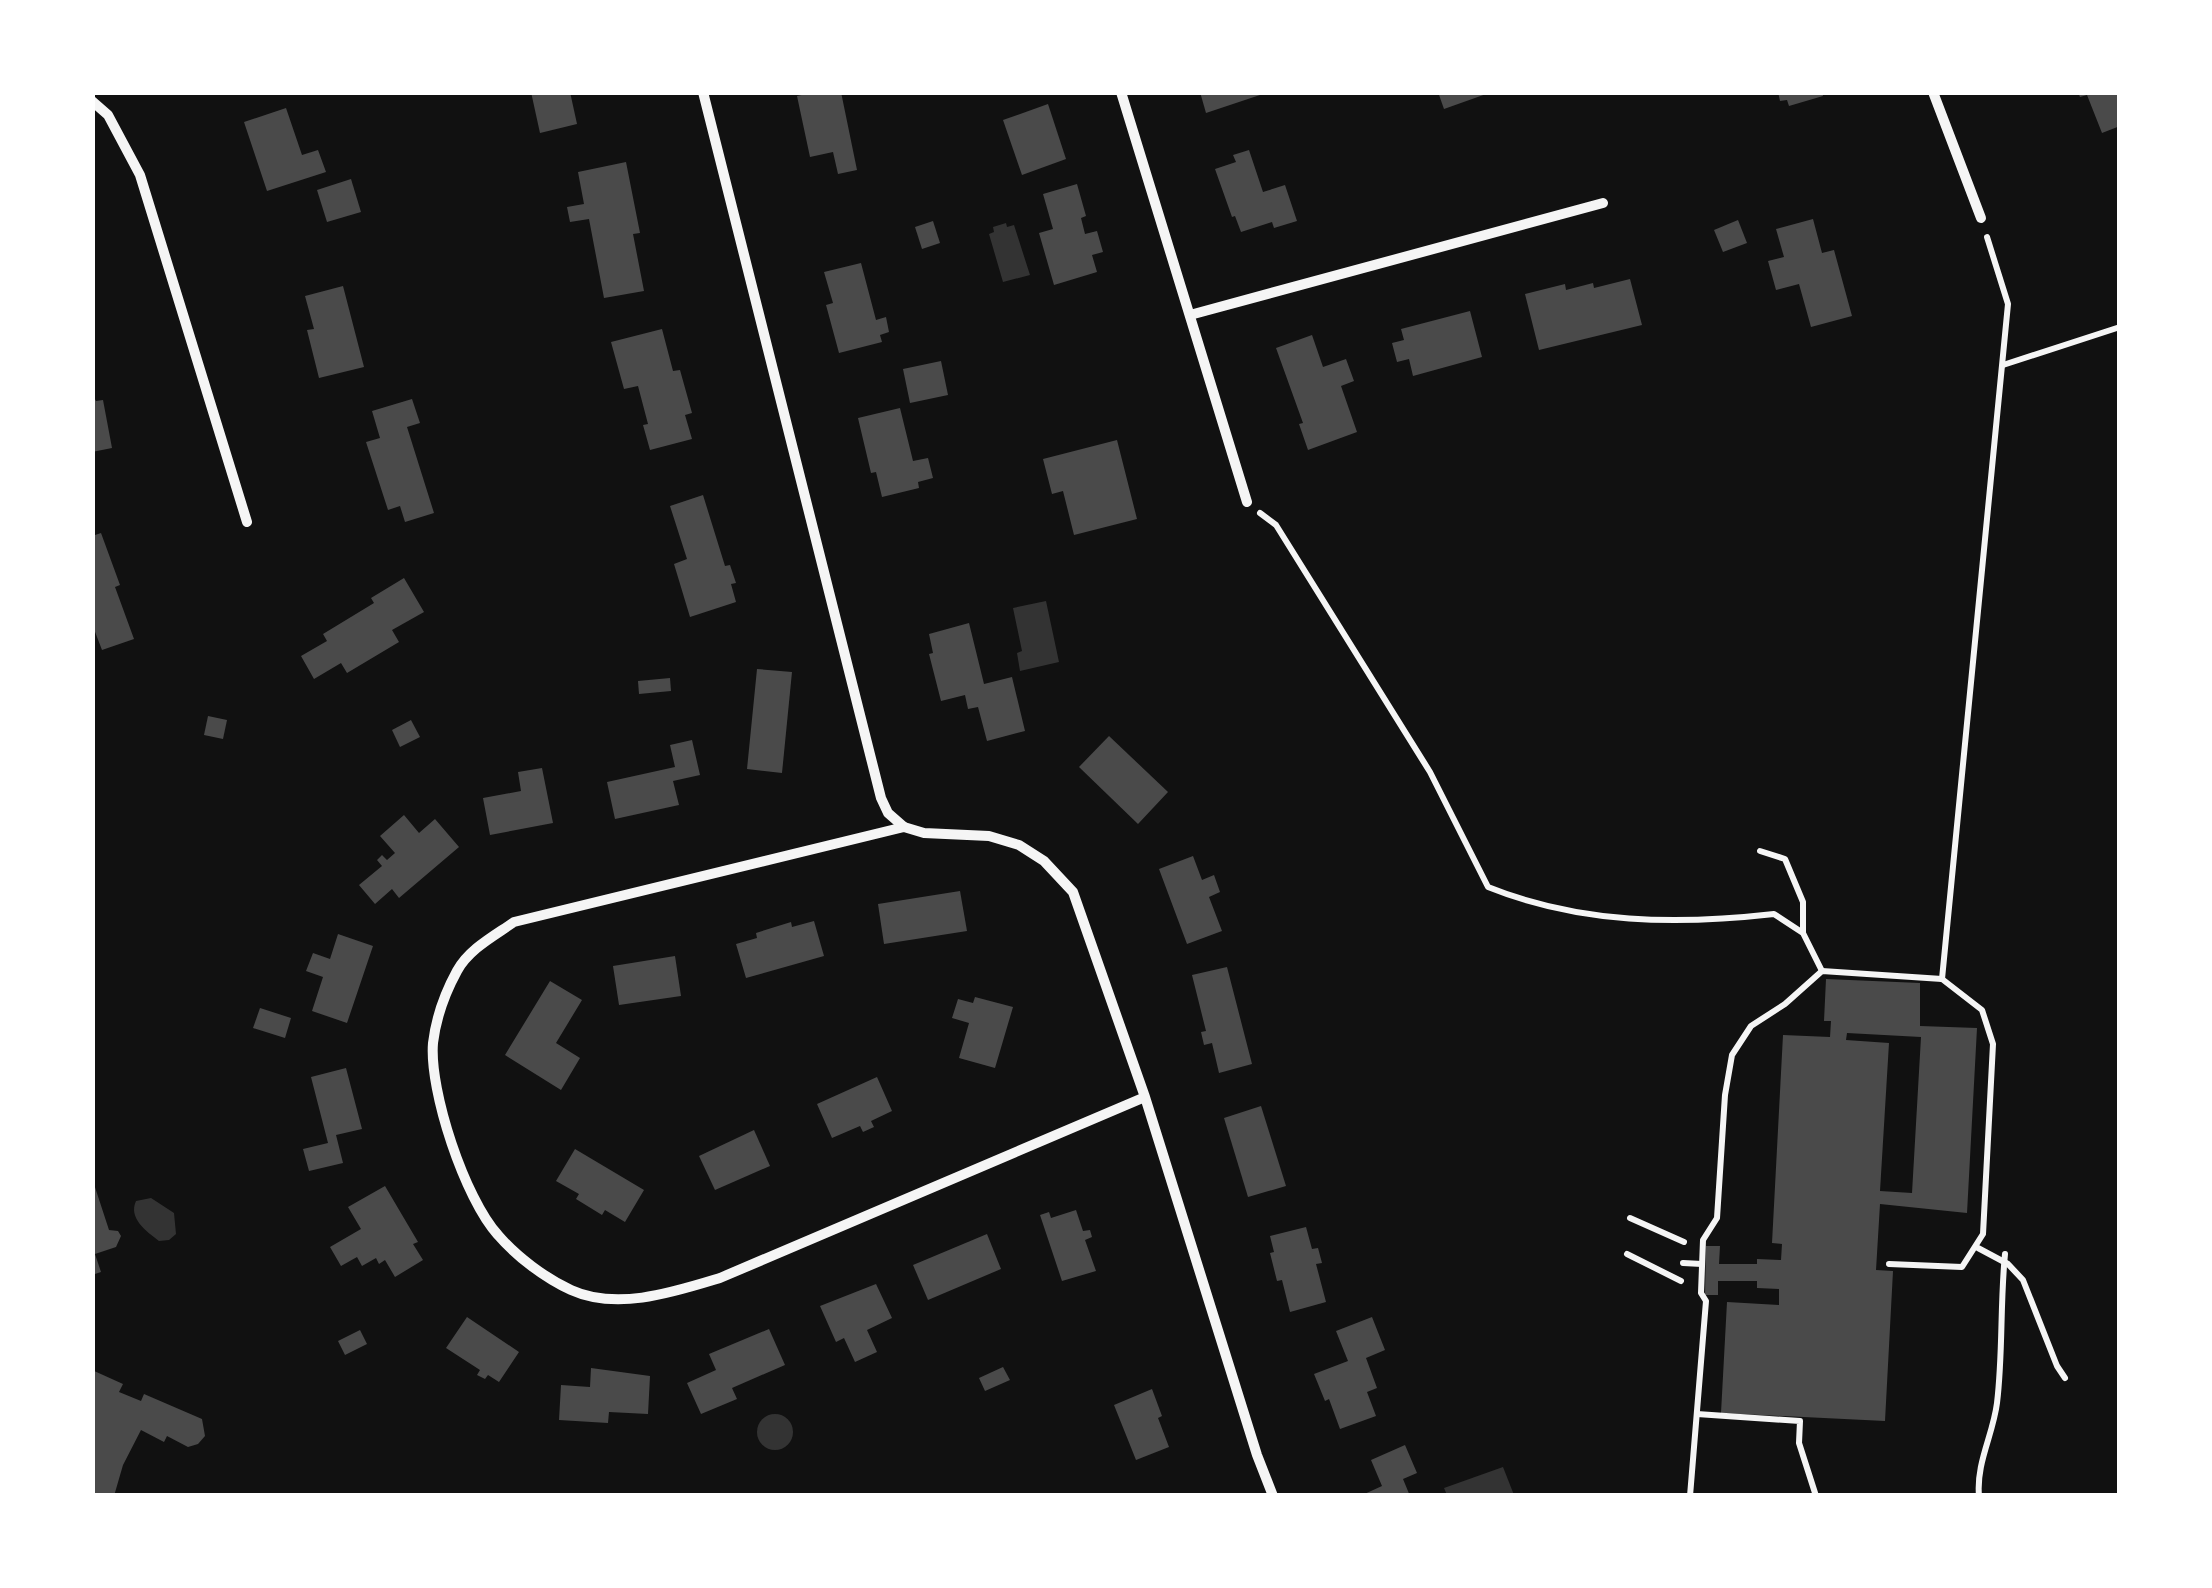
<svg xmlns="http://www.w3.org/2000/svg" width="2212" height="1588" font-family="'IBM Plex Sans',sans-serif">
	<style>
		.water { fill: #333 }
		.building { fill: #4a4a4a; fill-rule: evenodd }
		.lines { fill: none; stroke-linecap: round; stroke-linejoin: round }
		.path { stroke: #f5f5f5; stroke-width: 6 }
		.minor { stroke: #f5f5f5; stroke-width: 10 }
	</style>
	<rect width="100%" height="100%" fill="#111"/>
	<g class="water">
		<path d="M1006,223L1007,227L1014,225L1030,275L1003,282L989,234L994,232L993,227Z"/>
		<path d="M1046,601L1059,662L1020,671L1017,653L1022,651L1013,608Z"/>
		<path d="M151,1198L174,1213L176,1234L169,1240L159,1241C146,1231 128,1218 136,1201Z"/>
		<circle cx="775" cy="1432" r="18"/>
		<path d="M1503,1467L1514,1495H1447L1444,1488Z"/>
	</g>
	<g class="building">
		<path d="M531,92H570L577,124L540,133Z"/>
		<path d="M815,92H841L857,170L838,174L833,152L810,157L797,96Z"/>
		<path d="M1200,92H1266V93L1206,113Z"/>
		<path d="M1438,92H1489V93L1444,109Z"/>
		<path d="M1778,92H1822L1823,96L1789,106L1787,100L1780,101Z"/>
		<path d="M2078,92H2120V126L2102,133L2087,95L2080,97Z"/>
		<path d="M1048,104L1066,159L1022,175L1003,120Z"/>
		<path d="M286,108L302,155L318,150L326,172L267,191L244,122Z"/>
		<path d="M1249,150L1263,192L1285,185L1297,221L1274,228L1272,222L1241,232L1235,216L1232,217L1215,169L1236,162L1233,155Z"/>
		<path d="M626,162L640,233L633,234L644,291L604,298L589,219L570,222L567,207L584,204L578,172Z"/>
		<path d="M351,179L361,212L327,222L317,190Z"/>
		<path d="M1077,184L1086,216L1081,218L1085,234L1097,231L1103,252L1092,255L1097,272L1054,285L1039,233L1053,229L1043,194Z"/>
		<path d="M1813,219L1822,253L1834,250L1852,316L1811,327L1799,284L1776,290L1768,261L1784,257L1776,229Z"/>
		<path d="M1738,220L1747,243L1723,252L1714,230Z"/>
		<path d="M933,221L940,243L922,249L915,227Z"/>
		<path d="M861,263L876,320L886,317L889,332L880,335L882,342L839,353L826,305L833,303L824,272Z"/>
		<path d="M1630,279L1642,325L1539,350L1525,294L1565,284L1566,290L1593,283L1594,288Z"/>
		<path d="M343,286L364,367L319,378L307,330L314,329L305,296Z"/>
		<path d="M1470,311L1482,357L1413,376L1409,359L1397,362L1392,343L1404,340L1401,329Z"/>
		<path d="M662,329L673,371L680,370L692,413L685,415L692,439L650,450L643,425L648,424L638,386L624,389L611,342Z"/>
		<path d="M1312,335L1323,367L1346,359L1354,381L1341,386L1357,432L1308,450L1299,424L1303,423L1276,348Z"/>
		<path d="M941,361L948,395L910,403L903,369Z"/>
		<path d="M92,394L96,401L103,400L112,448L92,452Z"/>
		<path d="M412,399L420,423L407,427L434,513L405,522L400,506L388,510L366,442L380,438L372,411Z"/>
		<path d="M900,408L913,461L928,458L933,478L918,482L919,488L882,497L876,472L871,473L858,418Z"/>
		<path d="M1117,440L1137,519L1074,535L1063,491L1052,494L1043,459Z"/>
		<path d="M703,495L725,566L730,565L736,583L731,584L736,602L690,617L674,564L687,559L670,506Z"/>
		<path d="M101,533L120,585L115,587L134,639L102,650L92,624V536Z"/>
		<path d="M404,578L424,612L392,630L399,642L347,673L341,663L314,679L301,656L327,641L323,634L374,603L371,598Z"/>
		<path d="M969,623L984,684L1012,677L1025,731L987,741L978,707L968,709L965,695L941,701L929,654L933,653L929,634Z"/>
		<path d="M757,669L792,672L782,773L747,769Z"/>
		<path d="M670,678L671,691L639,694L638,681Z"/>
		<path d="M208,716L227,720L223,739L204,735Z"/>
		<path d="M411,720L420,737L400,747L392,730Z"/>
		<path d="M1109,736L1168,792L1138,824L1079,767Z"/>
		<path d="M692,740L700,775L673,781L679,805L615,819L607,782L675,767L670,745Z"/>
		<path d="M542,768L553,823L490,835L483,798L521,791L518,772Z"/>
		<path d="M404,815L419,833L435,819L459,847L399,898L392,889L375,904L359,885L382,866L377,860L382,855L387,860L395,853L380,836Z"/>
		<path d="M1193,856L1202,880L1214,875L1220,892L1209,897L1222,931L1187,944L1159,869Z"/>
		<path d="M960,891L967,931L884,944L878,904Z"/>
		<path d="M814,921L824,956L746,978L736,944L757,938L756,933L791,922L792,927Z"/>
		<path d="M338,934L373,946L347,1023L312,1011L323,977L306,971L313,953L330,959Z"/>
		<path d="M675,956L681,996L619,1005L613,966Z"/>
		<path d="M1227,967L1252,1064L1219,1073L1212,1043L1204,1045L1201,1032L1206,1031L1192,975Z"/>
		<path d="M1826,979L1920,983V1026L1977,1028L1967,1213L1880,1204L1876,1270L1893,1271L1885,1421L1721,1413L1727,1302L1779,1305V1289L1757,1288V1281H1718V1295H1705L1706,1246H1720L1719,1264H1757V1259L1781,1260L1782,1244L1772,1243L1783,1035L1830,1037L1831,1021H1824ZM1847,1033L1921,1037L1912,1193L1880,1191L1889,1043L1846,1040Z"/>
		<path d="M550,981L582,1000L556,1043L580,1058L561,1090L505,1055Z"/>
		<path d="M975,997L1013,1007L995,1068L959,1058L969,1023L952,1018L958,999L973,1003Z"/>
		<path d="M260,1008L291,1018L285,1038L253,1028Z"/>
		<path d="M346,1068L362,1129L336,1135L343,1163L309,1171L303,1149L328,1143L311,1077Z"/>
		<path d="M877,1077L892,1111L871,1121L874,1127L863,1132L860,1126L832,1138L817,1104Z"/>
		<path d="M1261,1106L1286,1186L1248,1197L1224,1118Z"/>
		<path d="M754,1130L770,1166L715,1190L699,1156Z"/>
		<path d="M575,1149L644,1190L625,1222L605,1210L602,1215L576,1199L579,1194L556,1181Z"/>
		<path d="M92,1178L109,1230L118,1231L121,1236L116,1247L95,1254L101,1272L92,1275Z"/>
		<path d="M385,1186L418,1242L413,1244L423,1260L395,1277L385,1260L379,1264L376,1258L362,1266L357,1257L341,1266L330,1247L361,1229L348,1207Z"/>
		<path d="M1076,1210L1083,1231L1090,1230L1092,1237L1085,1240L1096,1271L1062,1281L1040,1215L1049,1212L1051,1218Z"/>
		<path d="M1306,1227L1312,1249L1318,1248L1322,1263L1316,1264L1326,1302L1290,1312L1282,1280L1277,1281L1270,1253L1274,1252L1270,1236Z"/>
		<path d="M987,1234L1001,1269L928,1300L913,1265Z"/>
		<path d="M876,1284L892,1318L867,1330L877,1352L855,1362L844,1338L836,1342L820,1306Z"/>
		<path d="M467,1317L519,1352L499,1382L488,1375L485,1379L477,1375L480,1370L446,1348Z"/>
		<path d="M1372,1317L1385,1350L1366,1358L1377,1388L1367,1392L1376,1416L1340,1429L1329,1399L1325,1401L1314,1374L1348,1361L1336,1331Z"/>
		<path d="M769,1329L785,1365L732,1388L737,1399L701,1414L687,1383L716,1370L709,1354Z"/>
		<path d="M360,1330L367,1344L345,1355L338,1341Z"/>
		<path d="M1003,1367L1010,1380L985,1391L979,1378Z"/>
		<path d="M591,1368L650,1376L648,1414L609,1412L608,1423L559,1420L561,1385L590,1387Z"/>
		<path d="M92,1370L123,1384L119,1392L141,1401L144,1394L202,1419L205,1436L198,1444L188,1447L167,1436L164,1442L141,1430L123,1465L114,1496H92Z"/>
		<path d="M1152,1389L1162,1416L1158,1418L1169,1447L1136,1460L1114,1405Z"/>
		<path d="M1405,1445L1417,1473L1403,1479L1410,1496H1360L1382,1486L1371,1460Z"/>
	</g>
	<g class="lines">
		<g class="path">
			<path d="M2003,365L2120,327"/>
			<path d="M1260,513L1276,525L1430,772L1488,887C1580,924 1677,925 1774,914L1803,933L1822,971"/>
			<path d="M1760,851L1785,859L1803,902V932"/>
			<path d="M1942,979L2008,304L1987,237"/>
			<path d="M1630,1218L1684,1242"/>
			<path d="M1978,1248L2008,1264L2023,1280L2057,1366L2065,1378"/>
			<path d="M1627,1254L1681,1281"/>
			<path d="M1683,1263L1702,1264"/>
			<path d="M1697,1414L1800,1421L1799,1443L1816,1496"/>
			<path d="M1690,1496L1706,1301L1701,1293L1703,1240L1717,1218L1725,1095L1732,1055L1751,1026L1785,1004L1822,971L1942,979L1982,1010L1993,1044L1983,1234L1962,1267L1889,1264"/>
			<path d="M1979,1496C1976,1463 1993,1435 1997,1403C2003,1354 2000,1304 2005,1254"/>
		</g>
		<g class="minor">
			<path d="M703,92L881,798L888,813L904,827"/>
			<path d="M1121,92L1247,502"/>
			<path d="M1933,92L1981,218"/>
			<path d="M92,101L108,115L140,175L247,522"/>
			<path d="M1190,315L1603,203"/>
			<path d="M1145,1097L720,1278C674,1292 617,1311 571,1290C545,1278 517,1257 498,1235C465,1199 429,1091 433,1043C436,1018 445,993 457,971C469,949 494,936 514,922L904,827L924,833L989,836L1019,845L1044,861L1073,892L1145,1097L1257,1455L1273,1496"/>
		</g>
	</g>
	<rect width="2212" height="1588" fill="none" stroke="#ffffff" stroke-width="190"/>
</svg>
